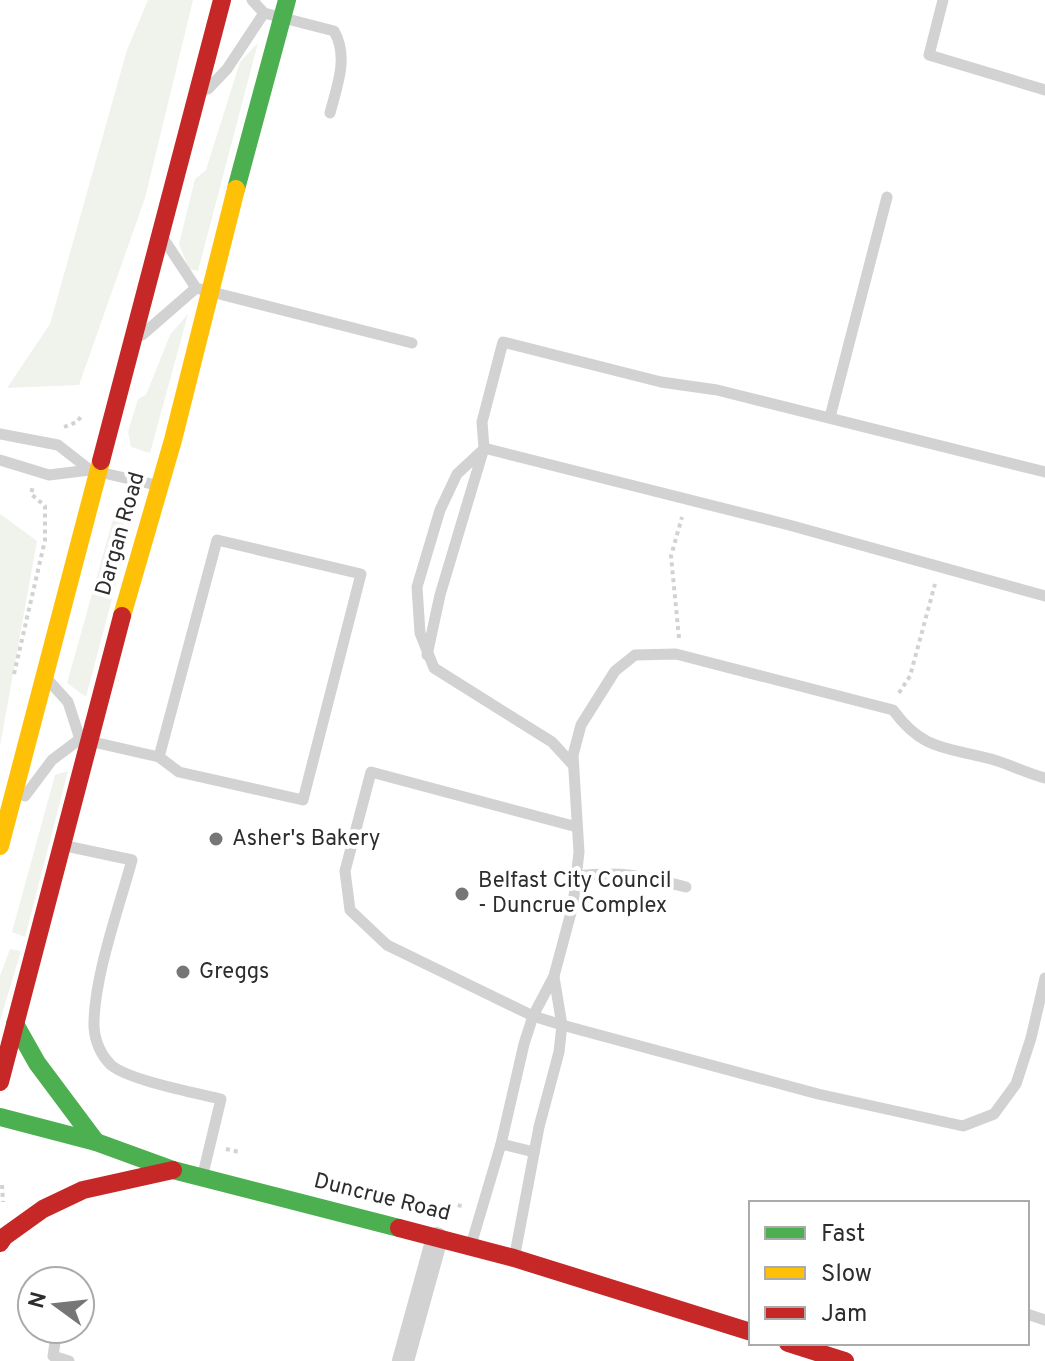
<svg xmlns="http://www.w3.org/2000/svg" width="1045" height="1361" font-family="Overpass,sans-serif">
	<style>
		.green { fill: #eff3ec }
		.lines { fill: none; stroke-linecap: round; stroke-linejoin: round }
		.path { stroke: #d2d2d2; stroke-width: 4; stroke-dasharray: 4 4; stroke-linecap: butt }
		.lane { stroke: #d2d2d2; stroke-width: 11 }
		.street { stroke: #d2d2d2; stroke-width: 22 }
		.fast { stroke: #4caf50; stroke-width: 18 }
		.slow { stroke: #ffc107; stroke-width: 18 }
		.jam { stroke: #c62828; stroke-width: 18 }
		.poi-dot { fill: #767676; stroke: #fff; stroke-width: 3 }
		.labels { text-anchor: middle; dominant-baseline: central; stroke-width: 8; stroke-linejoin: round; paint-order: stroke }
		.street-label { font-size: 22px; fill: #2d2d2d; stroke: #fff }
		.poi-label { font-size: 22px; fill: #2d2d2d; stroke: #fff; text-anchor: start }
	</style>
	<rect width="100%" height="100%" fill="#fff"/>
	<g class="green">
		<path d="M148,0H193L145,198L79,385L7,388L50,324L127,50Z"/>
		<path d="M258,43L198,271L189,269L179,244L195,179L206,170L240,62Z"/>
		<path d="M188,314L150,453L131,447L128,432L138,399L146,395L170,335Z"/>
		<path d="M115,512L130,531L86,697L67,683Z"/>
		<path d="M0,514L37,541L0,746Z"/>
		<path d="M68,771L25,937L12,932L55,775Z"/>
		<path d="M10,949L21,951L0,1021V976Z"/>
	</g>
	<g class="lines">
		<g class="path">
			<path d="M64,427L77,422L82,415"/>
			<path d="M679,638L671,556L682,517"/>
			<path d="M14,674L45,540V506L31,494L33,486"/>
			<path d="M899,693L910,676L935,584"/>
			<path d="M226,1149L239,1152"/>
			<path d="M2,1185L3,1202"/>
			<path d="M450,1203L465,1207"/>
		</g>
		<g class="lane">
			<path d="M252,0L264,13L334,31C349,57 337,86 330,113"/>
			<path d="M943,0L929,55L1045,90"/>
			<path d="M208,89L227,69L264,13"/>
			<path d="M165,241L196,288L412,343"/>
			<path d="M142,335L196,288"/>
			<path d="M830,417L887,197"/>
			<path d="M0,434L58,445L90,470"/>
			<path d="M484,448L789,525L1045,596"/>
			<path d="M484,449L457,474L440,510L417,587L420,633L434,668L552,742L573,765"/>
			<path d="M0,460L49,475L90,470L156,485"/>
			<path d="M427,655L440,595L484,448L482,422L503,342L661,382L717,390L1045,472"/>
			<path d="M49,681L68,702L80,739"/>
			<path d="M25,796L52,760L80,739L159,757L179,772L303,800L361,574L217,540L159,757"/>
			<path d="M577,827L371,772L345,871L350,910L387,945L533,1016L562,1025L818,1094L963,1126L994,1114L1016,1084L1031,1038L1045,978"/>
			<path d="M66,846L132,860C119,908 93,979 94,1027C95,1041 101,1055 111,1065C128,1080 196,1093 221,1099L203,1174"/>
			<path d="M576,876C621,871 644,876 686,887"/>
			<path d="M501,1144L534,1152"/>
			<path d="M471,1245L501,1144L524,1044L533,1016L554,976L573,905L579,852L573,755L581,725L615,671L635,655L676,654L893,710C923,751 946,747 991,759C1009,764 1026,773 1045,778"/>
			<path d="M515,1254L539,1127L559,1052L562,1025L554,977"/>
			<path d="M1027,1314L1045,1320"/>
			<path d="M57,1329L53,1356L69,1361"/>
		</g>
		<path class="street" d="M403,1361L437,1238"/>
		<g class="fast">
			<path d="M236,189L287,0"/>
			<path d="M15,1024L37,1063L96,1142"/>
			<path d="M0,1117L96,1142L173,1170L399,1228"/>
		</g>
		<g class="slow">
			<path d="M122,616L173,440L236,189"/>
			<path d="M0,846L101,461"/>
		</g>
		<g class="jam">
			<path d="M101,461L222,0"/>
			<path d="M0,1082L122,616"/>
			<path d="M399,1228L514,1258L751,1332"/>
			<path d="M0,1243L4,1237L43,1209L83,1190L173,1170"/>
			<path d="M788,1343L845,1361"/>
		</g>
	</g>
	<g class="poi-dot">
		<circle cx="216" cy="839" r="8"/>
		<circle cx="462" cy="894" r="8"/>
		<circle cx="183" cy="972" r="8"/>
	</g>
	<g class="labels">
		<g class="street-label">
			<text transform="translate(121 534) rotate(-74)">Dargan Road</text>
			<text transform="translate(382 1198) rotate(14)">Duncrue Road</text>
		</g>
		<g class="poi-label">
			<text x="232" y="839">Asher's Bakery</text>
			<text x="478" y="881">Belfast City Council<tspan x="478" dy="25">- Duncrue Complex</tspan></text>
			<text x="199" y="972">Greggs</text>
		</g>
	</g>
	<rect x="749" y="1201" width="280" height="144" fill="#ffffff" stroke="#ababab" stroke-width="2"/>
	<rect x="765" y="1227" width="40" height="12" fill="#4caf50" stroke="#ababab" stroke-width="2"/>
	<text x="821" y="1241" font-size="24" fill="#2d2d2d">Fast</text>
	<rect x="765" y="1267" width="40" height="12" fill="#ffc107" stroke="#ababab" stroke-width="2"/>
	<text x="821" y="1281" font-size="24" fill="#2d2d2d">Slow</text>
	<rect x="765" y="1307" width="40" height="12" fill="#c62828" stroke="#ababab" stroke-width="2"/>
	<text x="821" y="1321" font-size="24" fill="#2d2d2d">Jam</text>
	<g transform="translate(56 1305) rotate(285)"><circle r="38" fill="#ffffff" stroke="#ababab" stroke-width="2"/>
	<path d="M0-6L14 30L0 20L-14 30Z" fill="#767676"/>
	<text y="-12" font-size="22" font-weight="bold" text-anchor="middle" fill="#2d2d2d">N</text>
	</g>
</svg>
